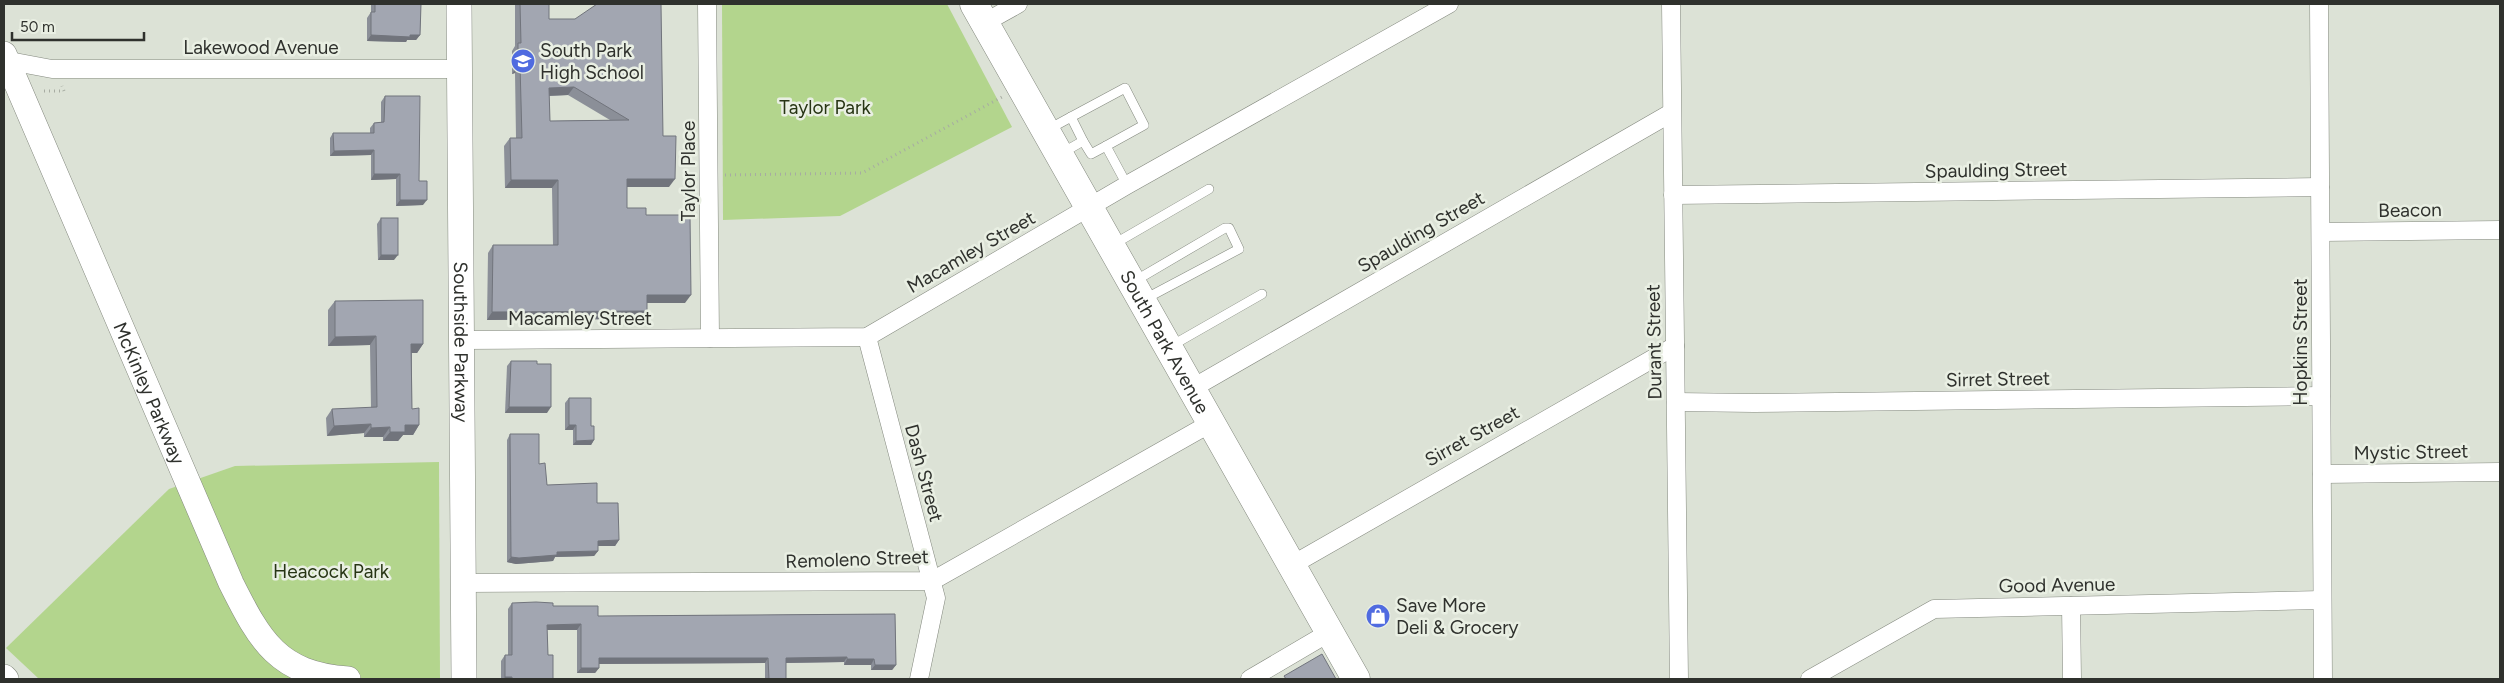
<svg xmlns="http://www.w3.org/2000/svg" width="2504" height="683" font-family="Figtree,sans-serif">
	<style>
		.green { fill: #b3d58d }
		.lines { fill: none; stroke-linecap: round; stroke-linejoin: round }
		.lane-casing { stroke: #84897f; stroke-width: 10 }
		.street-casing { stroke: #84897f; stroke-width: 19 }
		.secondary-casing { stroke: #84897f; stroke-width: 26 }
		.primary-casing { stroke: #84897f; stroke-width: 29 }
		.path { stroke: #a7aca2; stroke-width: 3; stroke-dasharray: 1 4; stroke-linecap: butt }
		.lane { stroke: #fff; stroke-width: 9 }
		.street { stroke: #fff; stroke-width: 18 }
		.secondary { stroke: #fff; stroke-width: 25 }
		.primary { stroke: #fff; stroke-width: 28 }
		.wall { fill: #8b8f98; fill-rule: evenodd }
		.shaded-wall { fill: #71747c }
		.building { fill: #a2a6b1; stroke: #71747c; fill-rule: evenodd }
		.labels { text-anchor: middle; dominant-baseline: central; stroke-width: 5; stroke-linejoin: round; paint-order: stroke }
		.street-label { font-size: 19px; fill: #2f312d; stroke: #e9efe3 }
		.poi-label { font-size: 19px; fill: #2f312d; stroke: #e9efe3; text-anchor: start }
		.park-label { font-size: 19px; fill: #273514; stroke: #e9efe3 }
	</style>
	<rect width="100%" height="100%" fill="#dce2d6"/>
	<g class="green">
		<path d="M722,4H947L1012,127L840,216L723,220Z"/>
		<path d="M439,462L440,679H39L6,648L169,489L235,466Z"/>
	</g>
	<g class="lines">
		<defs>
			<g id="lane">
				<path d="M1049,129L1071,117"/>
				<path d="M1083,141L1091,154L1106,146"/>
				<path d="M1062,153L1083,141L1071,117L1125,88L1144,125L1106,146L1127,185"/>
				<path d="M1114,244L1209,189"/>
				<path d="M1133,282L1225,228H1229L1239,249L1143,300"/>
				<path d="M1171,346L1262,294"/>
			</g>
			<g id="street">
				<path d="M707,4L710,338"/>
				<path d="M1671,4L1679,679"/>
				<path d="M2319,4L2323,679"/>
				<path d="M984,23L1018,4"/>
				<path d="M4,60L52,69H460"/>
				<path d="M1673,195L2320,187"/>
				<path d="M2321,232L2500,230"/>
				<path d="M867,337L936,598L919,679"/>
				<path d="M461,340L867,337L1127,185L1449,4"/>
				<path d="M1191,389L1671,113"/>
				<path d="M1676,402L1754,403L2321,396"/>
				<path d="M2322,474L2500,472"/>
				<path d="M1292,565L1675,346"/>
				<path d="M464,583L932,581L1211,423"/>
				<path d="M2071,606L2072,679"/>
				<path d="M1250,679L1330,632"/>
				<path d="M1810,679L1934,609L2322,600"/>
			</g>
			<g id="secondary">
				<path id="s1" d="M459,4L464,679"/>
				<path id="s2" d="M4,54L231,583C260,641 278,674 348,679"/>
				<path d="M4,677L6,679"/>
			</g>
			<g id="primary">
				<path id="s3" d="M974,4L1356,679"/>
			</g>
		</defs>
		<use href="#lane" class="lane-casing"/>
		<use href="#street" class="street-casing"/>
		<use href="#secondary" class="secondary-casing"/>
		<use href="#primary" class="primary-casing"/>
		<g class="path">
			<path d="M44,91H64L62,86"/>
			<path d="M725,175L862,173L1002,97"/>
		</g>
		<use href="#lane" class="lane"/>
		<use href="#street" class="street"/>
		<use href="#secondary" class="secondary"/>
		<use href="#primary" class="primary"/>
	</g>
	<g class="wall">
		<path d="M371,4H421L420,35L416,40H407L406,42L367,41V18L371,12Z"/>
		<path d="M515,4H549V19L663,136L669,187H627V208L646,215L685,303H647L641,319L487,320L488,253L493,245H553L552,188H505L504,146L510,138H516L515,73L512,74V51L515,46ZM568,95L610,120L550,121L549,96Z"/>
		<path d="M385,96L419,181L423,205L396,206V179L371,180V155L330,156V138L333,133H370V128L374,123L381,122V102Z"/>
		<path d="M381,218L394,260H378L377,224Z"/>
		<path d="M335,301L423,344L417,353H412V409L419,425L413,435H403L398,441H383V437H364V433L327,436L326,418L332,409L371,408L370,345L328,346V310Z"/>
		<path d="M511,361L537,364L547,413H505L507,366Z"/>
		<path d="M569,398L591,426L594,440L591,445H573V430H565V403Z"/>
		<path d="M510,434L539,464L547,485L597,503L619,540L615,546H598V551L594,556L555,557L553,561L516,564L507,562V440Z"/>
		<path d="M512,603L553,606L598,616L895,614L896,665L892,670H871V665H844V662L786,663V679H765V663L599,664V668L595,673H577V630H547L548,655L553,679H501V661L505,655H508V609Z"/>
	</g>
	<g class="shaded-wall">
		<path d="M371,35H420L416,40H407L406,42L367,41Z"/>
		<path d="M518,65H520L515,73L512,74Z"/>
		<path d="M574,87L568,95L544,96L549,88Z"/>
		<path d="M374,150L371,155L330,156L334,151Z"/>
		<path d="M374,174H400L396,179L371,180Z"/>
		<path d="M627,179H675L669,187H621Z"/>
		<path d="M511,180H558L552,188H505Z"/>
		<path d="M400,200H427L423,205L396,206Z"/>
		<path d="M381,255H398L394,260H378Z"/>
		<path d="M647,295H691L685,303H641Z"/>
		<path d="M647,311L641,319L487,320L492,312Z"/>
		<path d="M376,336L370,345L328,346L335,337Z"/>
		<path d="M411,344H423L417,353H405Z"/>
		<path d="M509,407H551L547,413H505Z"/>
		<path d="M371,424L364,433L327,436L334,426Z"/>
		<path d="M405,425H419L413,435H403L398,441H383L390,432Z"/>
		<path d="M569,425H576L573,430H565Z"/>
		<path d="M390,427L383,437H364L371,428Z"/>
		<path d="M594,440L591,445H573L576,441Z"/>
		<path d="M619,540L615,546H594L598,541Z"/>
		<path d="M598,551L594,556L555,557L553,561L516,564L507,562L511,557L557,552Z"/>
		<path d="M581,624L577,630H544L547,625Z"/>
		<path d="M847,657L844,662L782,663L786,658Z"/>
		<path d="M599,658H768L765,663L595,664Z"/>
		<path d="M847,659H874L871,665H844Z"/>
		<path d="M875,665H896L892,670H871Z"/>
		<path d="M581,668H599L595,673H577Z"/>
		<path d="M505,677H512L510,679H503Z"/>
	</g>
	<g class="building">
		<path d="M375,4H421L420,35H410V37L371,35V12H375Z"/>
		<path d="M520,4H549V19H575L597,4H661L663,136H676L675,179H627V208H646V215H690L691,295H647V311L492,312L493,245H558V180H511L510,138H522L520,65H518V43H521ZM574,87L629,120L550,121L549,88Z"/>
		<path d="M385,96H420L419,181H427V200H400V174H374V150L334,151L333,133H374V123L384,122Z"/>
		<rect x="381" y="218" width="17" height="37"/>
		<path d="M423,300V344H411L412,409L419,408V425H405V432H390V427L371,428V424L334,426L332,409L377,407L376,336L335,337V301Z"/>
		<path d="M511,361H537V364H551V407H509Z"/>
		<path d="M569,398H591V426H594V440L576,441V425H569Z"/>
		<path d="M510,434H539V464L545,463L547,485L597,483V503H618L619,540L598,541V551L557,552V555L519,558L511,557Z"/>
		<path d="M536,602L553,603V606H598V616L895,614L896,665H875L874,659H847V657L786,658V679H769L768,658H599V668H581V624L547,625L548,655H553V679H512V677H505V655H512V603Z"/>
		<path d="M1322,654L1336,679H1286L1284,676Z"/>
	</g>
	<defs>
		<symbol id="school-disc" viewBox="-11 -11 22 22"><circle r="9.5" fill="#506be0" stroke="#e9efe3"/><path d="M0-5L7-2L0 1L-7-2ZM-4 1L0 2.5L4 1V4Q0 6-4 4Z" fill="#fff"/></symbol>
		<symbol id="shop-disc" viewBox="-11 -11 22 22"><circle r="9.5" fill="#506be0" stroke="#e9efe3"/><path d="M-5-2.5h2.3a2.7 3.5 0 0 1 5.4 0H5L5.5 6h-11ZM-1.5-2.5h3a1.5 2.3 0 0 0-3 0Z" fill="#fff"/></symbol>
	</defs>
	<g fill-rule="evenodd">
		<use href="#school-disc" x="509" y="47" width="28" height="28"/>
		<use href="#shop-disc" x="1364" y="602" width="28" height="28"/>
	</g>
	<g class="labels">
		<g class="street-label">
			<text x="261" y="47">Lakewood Avenue</text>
			<text transform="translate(1996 170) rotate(-1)">Spaulding Street</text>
			<text transform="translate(688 171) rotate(-90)">Taylor Place</text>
			<text transform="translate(2410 210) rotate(-1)">Beacon</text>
			<text transform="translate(1421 232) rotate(-30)">Spaulding Street</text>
			<text transform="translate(971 252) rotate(-30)">Macamley Street</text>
			<text x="580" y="318">Macamley Street</text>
			<text stroke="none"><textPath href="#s1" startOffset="338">Southside Parkway</textPath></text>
			<text stroke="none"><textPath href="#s3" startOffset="388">South Park Avenue</textPath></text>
			<text transform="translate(1654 342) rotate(-91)">Durant Street</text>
			<text transform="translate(2300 342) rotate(-90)">Hopkins Street</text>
			<text transform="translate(1998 379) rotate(-1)">Sirret Street</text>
			<text stroke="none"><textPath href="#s2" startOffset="369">McKinley Parkway</textPath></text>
			<text transform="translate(1472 436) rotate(-29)">Sirret Street</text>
			<text transform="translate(2411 452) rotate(-1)">Mystic Street</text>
			<text transform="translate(924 473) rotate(75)">Dash Street</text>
			<text transform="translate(857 559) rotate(-2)">Remoleno Street</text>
			<text transform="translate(2057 585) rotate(-1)">Good Avenue</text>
		</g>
		<g class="poi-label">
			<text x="540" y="50">South Park<tspan x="540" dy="22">High School</tspan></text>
			<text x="1396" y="605">Save More<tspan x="1396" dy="22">Deli &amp; Grocery</tspan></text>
		</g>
		<g class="park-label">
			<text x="825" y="107">Taylor Park</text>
			<text x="331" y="571">Heacock Park</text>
		</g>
	</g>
	<rect width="2504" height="683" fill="none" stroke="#2f312d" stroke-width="10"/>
	<path d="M12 32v8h132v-8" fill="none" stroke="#2f312d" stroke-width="2.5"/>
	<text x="20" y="32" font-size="15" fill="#2f312d" stroke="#e9efe3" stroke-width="4" paint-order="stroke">50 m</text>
</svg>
